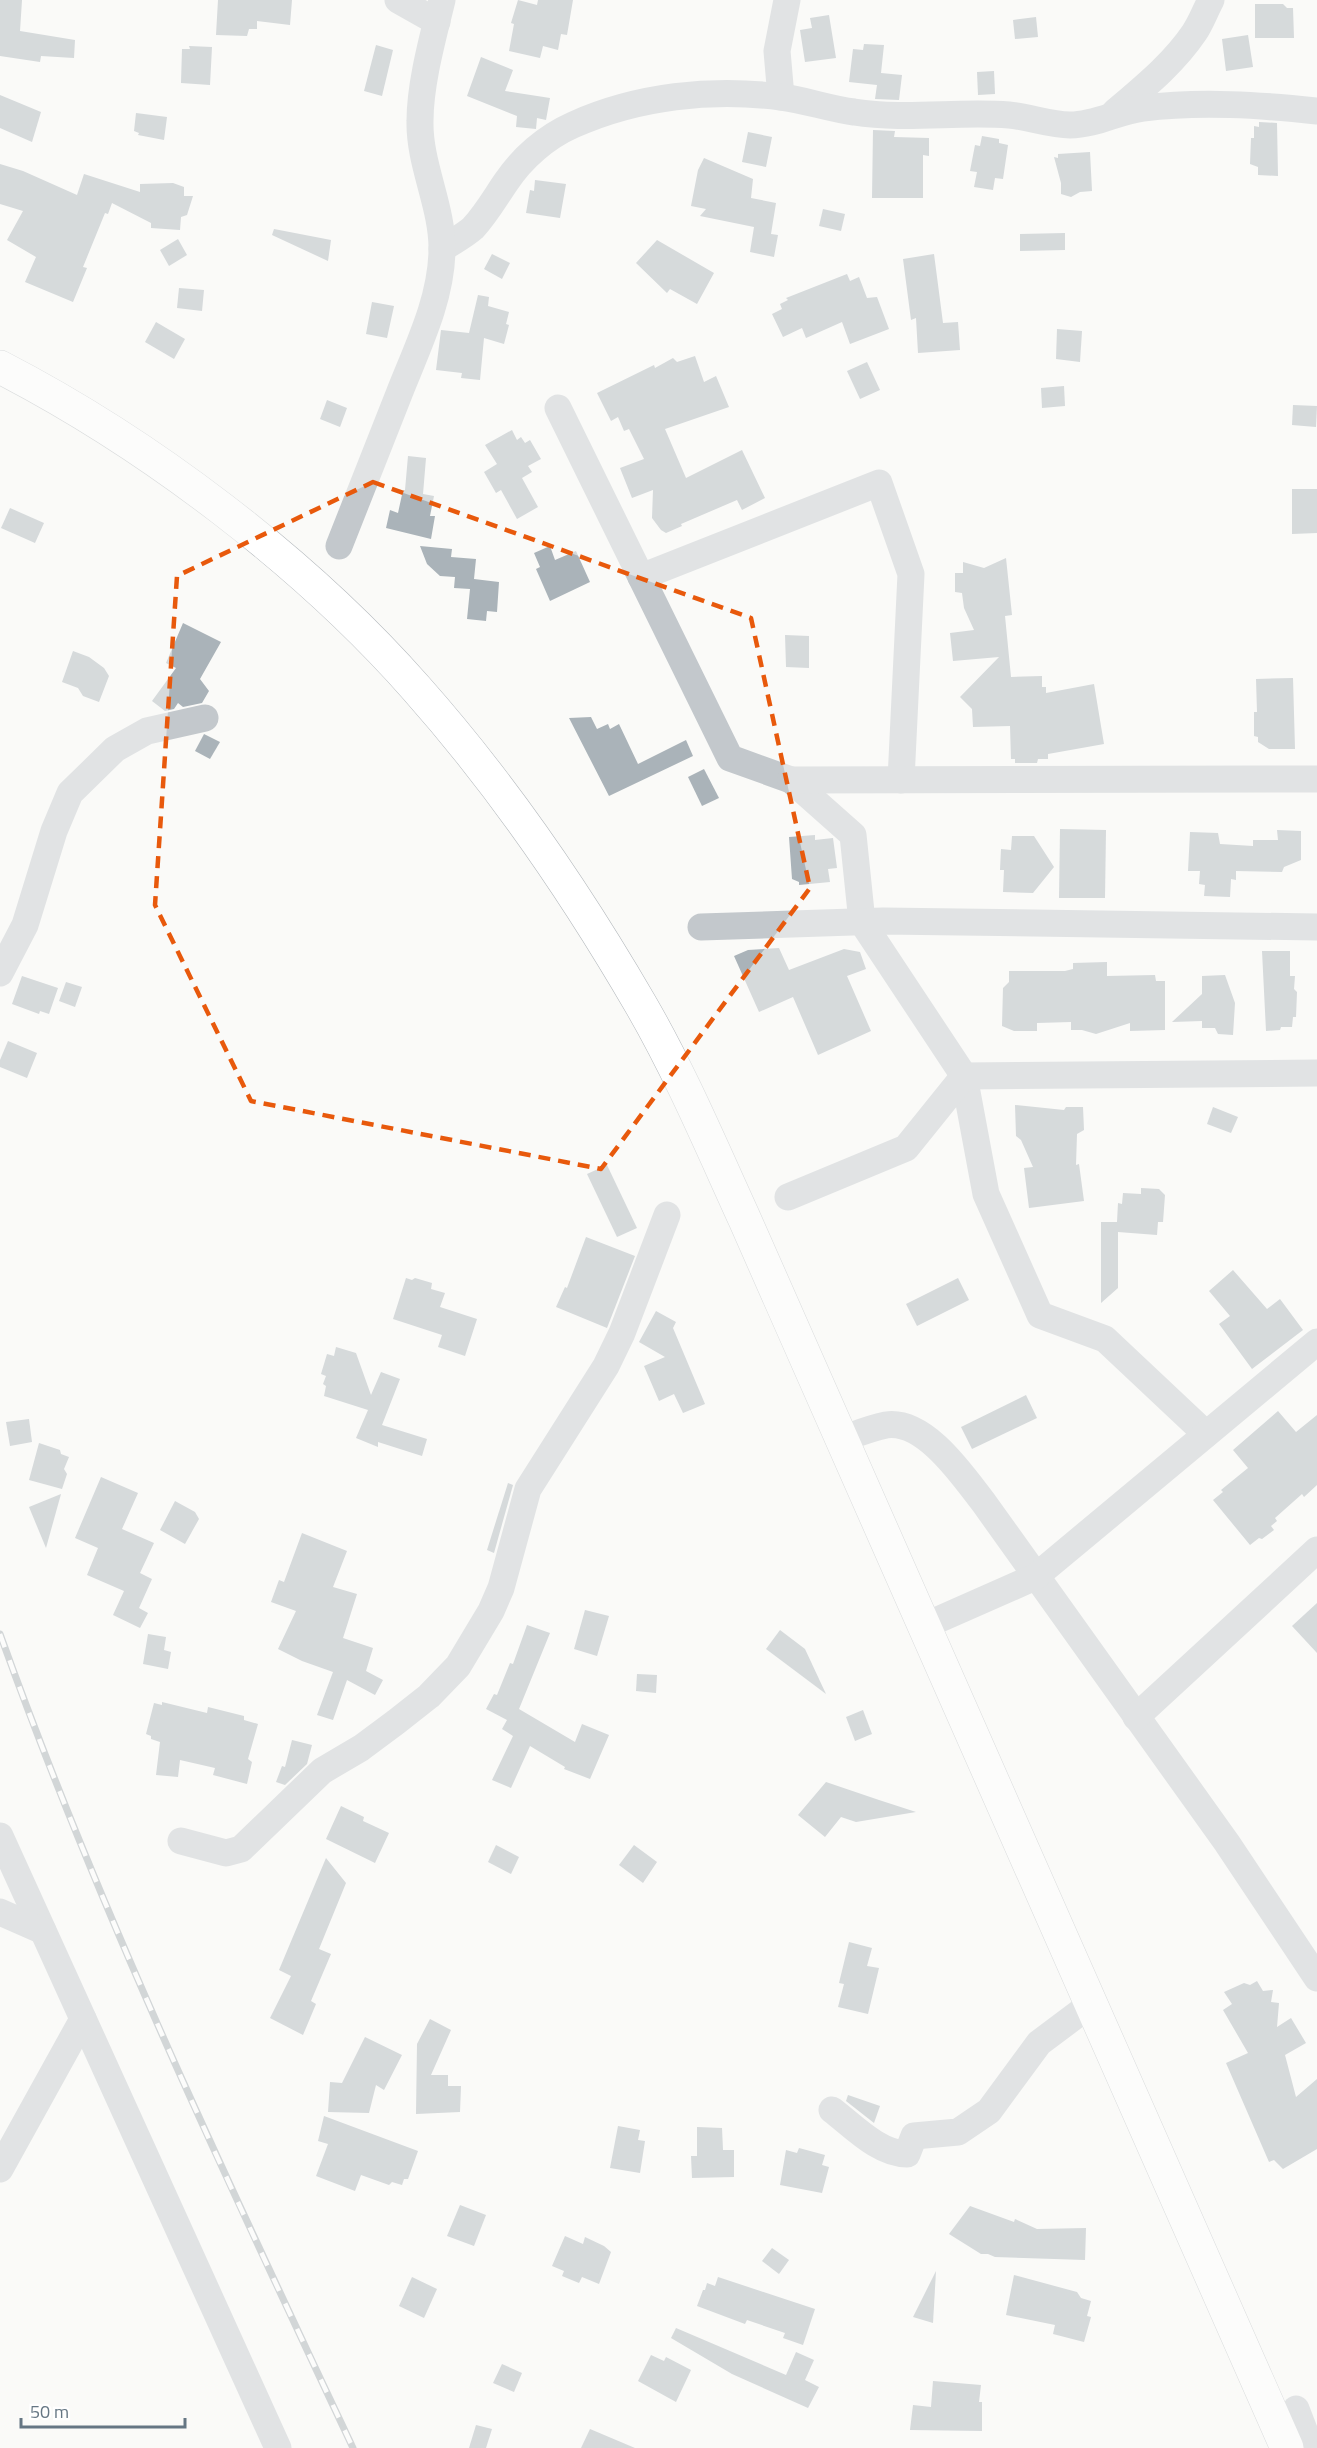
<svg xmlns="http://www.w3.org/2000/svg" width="1317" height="2448" font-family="'Titillium Web',sans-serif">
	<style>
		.building { fill: #aab3b9 }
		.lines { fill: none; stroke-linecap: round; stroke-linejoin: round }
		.highway-casing { stroke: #b4b9bd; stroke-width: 34 }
		.minor { stroke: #c3c8cc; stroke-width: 27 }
		.highway { stroke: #fff; stroke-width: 33 }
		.rail-casing { stroke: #a2aab0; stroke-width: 7 }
		.rail { stroke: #fff; stroke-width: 4.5; stroke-dasharray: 14; stroke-linecap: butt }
		.marked { fill: none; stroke: #e8590c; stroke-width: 4.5; stroke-dasharray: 12 8; stroke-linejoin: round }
	</style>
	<rect width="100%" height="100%" fill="#fafaf8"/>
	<g class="building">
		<path d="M0,0H22L20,31L75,40L74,58L41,56L40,62L0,56Z"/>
		<path d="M218,0H292L290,25L257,21V29H249L247,36L216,35Z"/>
		<path d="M518,0L537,5L538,0H573L567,35L561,34L558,50L543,46L540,58L509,51L514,24L511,23Z"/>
		<path d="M1255,4H1283L1287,8H1293L1294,38H1255Z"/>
		<path d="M829,15L836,58L805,62L800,30L812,28L810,18Z"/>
		<path d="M1036,17L1038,37L1015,39L1013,20Z"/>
		<path d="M1248,35L1253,67L1226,71L1222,39Z"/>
		<path d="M864,44L884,45L881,73L902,75L899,100L875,99L877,85L849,82L853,49L863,50Z"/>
		<path d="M376,45L393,50L382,96L364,91Z"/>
		<path d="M189,46L212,47L210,85L181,83L182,49H190Z"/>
		<path d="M481,57L513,70L505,91L550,98L546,120L537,118L536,129L516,127L517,116L467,96Z"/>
		<path d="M994,71L995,94L978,95L977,72Z"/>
		<path d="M0,95L41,112L32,142L0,128Z"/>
		<path d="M136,113L167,117L164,140L138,135L139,133L134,131Z"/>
		<path d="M1259,122L1277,123L1278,176L1258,175V167L1250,164L1251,138H1254V126L1259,127Z"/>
		<path d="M873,130L895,131L894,137L929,138V156L923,155V198H872Z"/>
		<path d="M748,132L772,137L766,167L742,162Z"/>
		<path d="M982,136L999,139V143L1008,145L1003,179L995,178L993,190L974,187L977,172L970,171L975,145L980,146Z"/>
		<path d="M1090,152L1092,191L1080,192L1071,197L1061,194V183L1054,157L1058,158V154Z"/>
		<path d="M704,158L753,179L751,198L776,203L771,234L778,235L774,257L750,252L754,227L700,216L706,209L691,206L698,170Z"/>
		<path d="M0,164L23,171L77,195L84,174L140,192V184L173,183L184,187V196H193L187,215L181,217L180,230L151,228V223L112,203L108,214L105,213L83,267L87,268L73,302L25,282L36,257L7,240L23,211L0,204Z"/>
		<path d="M535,180L566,184L560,218L526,213L530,190L534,191Z"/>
		<path d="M823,209L845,214L841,231L819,226Z"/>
		<path d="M274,229L331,240L328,261L272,235Z"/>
		<path d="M1065,233V250L1020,251V234Z"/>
		<path d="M178,239L187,255L169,266L160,250Z"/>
		<path d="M657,240L714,273L697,304L670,289L667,293L636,263Z"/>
		<path d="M492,254L510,263L502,279L484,269Z"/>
		<path d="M934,254L943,323L958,322L960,350L918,353L916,318L911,320L903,259Z"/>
		<path d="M847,274L850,281L859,277L867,298L877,297L889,329L850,344L842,322L806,338L802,328L783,337L772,314L782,309L780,304L788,300L786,298Z"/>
		<path d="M179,288L204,290L202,311L177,308Z"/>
		<path d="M478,295L489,297L488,306L509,312L506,324L509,325L504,344L484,338L480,380L461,378L462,373L436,370L441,330L469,333Z"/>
		<path d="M372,302L394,306L387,338L366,334Z"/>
		<path d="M156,322L185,339L174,359L145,342Z"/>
		<path d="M1057,329L1082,331L1080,362L1056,359Z"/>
		<path d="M695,356L704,382L716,376L729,407L665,429L686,478L742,450L765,498L742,510L737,500L681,524L682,526L666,533L661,530L652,518L653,490L632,498L620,468L644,459L629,429L624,431L618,417L611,421L597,393L654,365L655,368L673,358L677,362Z"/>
		<path d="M867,362L880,390L860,399L847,371Z"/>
		<path d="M1064,386L1065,406L1042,408L1041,388Z"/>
		<path d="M327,400L347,408L340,427L320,419Z"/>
		<path d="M1293,405L1317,406L1316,427L1292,425Z"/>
		<path d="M512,430L517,440L521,437L525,443L530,440L541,459L528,466L532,472L522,478L538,507L517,519L501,490L496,493L484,472L497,464L485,445Z"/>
		<path d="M408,456L426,458L423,494L434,496L430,516H435L431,539L386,528L390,510L398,513L403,490H405Z"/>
		<path d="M1292,489H1317V533L1292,534Z"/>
		<path d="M10,508L44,523L35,543L1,528Z"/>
		<path d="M420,546L452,549L451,557L476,559L474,579L499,582L497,612L487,611L486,621L467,619L470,589L454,588L455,577L440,576L427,564Z"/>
		<path d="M550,546L555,560L576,551L590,582L550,601L536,569L540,567L534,553Z"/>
		<path d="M1006,558L1012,615L1005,616L1011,677L1042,676V687H1046V693L1094,684L1104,744L1048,754V759H1038L1037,763H1015V759H1011L1010,726L973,727L972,709L960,697L999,657L953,661L950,633L974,630L964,608L962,593L955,592V573H963V562L984,568Z"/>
		<path d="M183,623L221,642L200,679L209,691L202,703L183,707L178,703L174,709L165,711L152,701L176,668L166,663Z"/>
		<path d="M785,635L809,636V668L786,667Z"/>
		<path d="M73,651L89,657L104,668L109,676L99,702L83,696L78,688L62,682Z"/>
		<path d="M1293,678L1295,749H1269L1258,742V737L1254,736V712H1257L1256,679Z"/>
		<path d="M591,717L597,729L608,724L610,729L619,724L638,764L686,740L693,756L609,796L569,718Z"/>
		<path d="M204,734L220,742L210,759L195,751Z"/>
		<path d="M704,769L719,798L702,806L688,777Z"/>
		<path d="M1060,829L1106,830L1105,898H1059Z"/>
		<path d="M1277,830L1301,831V860L1284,867L1282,872L1236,871V880L1231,879L1230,897L1204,896L1205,885L1199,884L1200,871H1188L1190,832L1218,833L1220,844L1253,846V840H1278Z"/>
		<path d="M815,835V840L833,838L837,868L828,869L830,882L799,885V882L792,879L789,837Z"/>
		<path d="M1012,836H1034L1054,867L1033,893L1003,892L1004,870H1000L1001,849L1011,850Z"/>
		<path d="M779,948L789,970L844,949L860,952L866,969L847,976L871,1031L818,1055L793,997L759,1012L734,956L748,950Z"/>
		<path d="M1262,951H1290V976H1295L1294,989L1297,992L1296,1017H1293L1292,1027H1281L1280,1030L1266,1031Z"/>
		<path d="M1107,962V976L1155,975L1156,981H1165V1030L1130,1031V1023L1096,1034L1082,1030H1071V1022L1037,1023V1031H1014L1002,1026L1003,988L1009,982V971H1065L1073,969V963Z"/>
		<path d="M1225,975L1235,1003L1233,1035L1218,1034L1215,1028H1202V1021L1172,1022L1202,994V976Z"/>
		<path d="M22,976L58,988L49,1014L40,1011L39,1014L12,1004Z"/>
		<path d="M66,982L82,987L75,1007L59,1001Z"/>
		<path d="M8,1041L37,1053L27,1078L0,1067V1060Z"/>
		<path d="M1015,1105L1064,1110L1066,1107H1083L1084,1130L1077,1134L1076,1165L1079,1164L1084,1201L1029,1208L1024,1168L1033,1167L1021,1140L1016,1136Z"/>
		<path d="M1213,1107L1238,1117L1231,1133L1207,1124Z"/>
		<path d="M607,1165L637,1228L617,1237L587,1174Z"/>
		<path d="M1141,1188L1159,1189L1165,1195L1163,1222H1158L1157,1235L1118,1232V1288L1101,1303V1222H1117L1118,1203L1122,1204L1123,1193L1141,1194Z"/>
		<path d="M586,1237L635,1256L607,1328L556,1307L565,1287L567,1288Z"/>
		<path d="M1233,1270L1267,1309L1280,1299L1303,1330L1252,1369L1219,1324L1230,1316L1209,1291Z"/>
		<path d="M406,1278L412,1280L415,1278L432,1283L431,1289L445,1293L440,1307L477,1319L465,1356L438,1347L442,1335L393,1319Z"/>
		<path d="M958,1278L969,1300L917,1326L906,1304Z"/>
		<path d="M656,1311L676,1322L673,1328L705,1404L683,1413L674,1394L659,1401L644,1366L665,1357L639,1342Z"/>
		<path d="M336,1347L356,1353L371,1395L381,1372L400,1379L382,1425L427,1439L422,1456L378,1442V1447L356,1438L368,1410L324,1396L326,1386L323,1384L326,1376L321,1374L327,1354L334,1356Z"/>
		<path d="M1026,1395L1037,1418L972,1449L961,1427Z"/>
		<path d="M1278,1411L1296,1432L1317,1415V1485L1304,1497L1302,1494L1275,1518L1277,1521L1271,1526L1274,1530L1262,1539L1259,1538L1250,1545L1213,1500L1223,1492L1221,1490L1248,1468L1233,1450Z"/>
		<path d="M29,1419L32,1442L10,1446L6,1422Z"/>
		<path d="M39,1443L60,1450L61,1454L69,1457L64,1469L67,1474L62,1489L29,1480Z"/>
		<path d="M101,1477L138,1493L122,1529L154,1543L140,1573L152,1579L139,1608L148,1613L140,1628L113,1615L124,1591L87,1575L98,1548L75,1538Z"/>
		<path d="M508,1483L513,1485L494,1553L487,1550Z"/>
		<path d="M61,1494L46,1548L29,1507Z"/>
		<path d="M175,1501L195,1512L199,1519L185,1544L160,1530Z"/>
		<path d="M302,1533L347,1551L333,1587L357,1594L343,1638L373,1648L366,1671L383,1680L375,1695L347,1680L333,1720L317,1715L333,1672L302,1661L278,1649L296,1611L271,1602L279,1580L284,1582Z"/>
		<path d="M1317,1603V1653L1292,1626Z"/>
		<path d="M585,1610L609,1616L597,1656L574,1649Z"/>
		<path d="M527,1625L550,1633L519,1709L575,1742L582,1724L609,1735L590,1779L564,1769L565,1767L530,1746L511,1788L492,1780L513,1736L502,1729L507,1720L486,1709L494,1694L497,1695L510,1663L513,1664Z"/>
		<path d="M780,1630L805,1649L826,1694L766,1649Z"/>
		<path d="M148,1634L166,1637L164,1650L171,1652L168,1669L143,1664Z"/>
		<path d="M637,1674L657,1675L656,1693L636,1691Z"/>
		<path d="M162,1702L207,1713L208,1707L244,1716V1720L258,1724L248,1759L252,1762L247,1784L213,1775L215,1768L180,1760L178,1777L156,1775L160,1742L151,1739V1736L146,1734L154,1703L162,1705Z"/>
		<path d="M863,1710L872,1734L855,1741L846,1717Z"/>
		<path d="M292,1740L312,1745L307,1764L285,1785L276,1782L282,1766L285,1767Z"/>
		<path d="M826,1782L879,1800L916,1812L856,1822L841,1817L825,1837L798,1815Z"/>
		<path d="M341,1806L364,1817L363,1821L389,1833L375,1863L326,1839Z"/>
		<path d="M496,1845L519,1857L511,1874L488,1862Z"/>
		<path d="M634,1845L657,1862L643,1883L619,1865Z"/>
		<path d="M326,1858L346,1883L319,1949L331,1954L311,2001L316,2004L303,2035L270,2018L291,1976L279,1970Z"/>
		<path d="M849,1942L872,1948L867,1966L879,1968L868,2014L838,2007L844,1984L839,1983Z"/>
		<path d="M1257,1981L1263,1991L1273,1990L1271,2002L1279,2003L1277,2027L1291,2018L1306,2043L1285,2055L1296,2097L1317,2079V2149L1283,2169L1274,2160L1269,2162L1226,2063L1248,2053L1223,2010L1232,2004L1224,1992L1244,1983L1250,1985Z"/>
		<path d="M430,2019L451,2030L431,2075H448V2086H461L460,2112L416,2114L417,2044Z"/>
		<path d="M365,2037L402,2055L384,2090L376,2085L369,2113L328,2112L330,2082L342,2083Z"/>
		<path d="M848,2095L880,2106L874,2123L846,2101Z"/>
		<path d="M324,2116L418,2151L408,2179H404L402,2185L392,2182L389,2185L361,2175L355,2191L316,2176L328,2144L318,2141Z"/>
		<path d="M618,2126L640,2130L638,2140L645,2141L640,2173L610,2168Z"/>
		<path d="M697,2127L722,2128L723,2150H734V2177L692,2178L691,2156H697Z"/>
		<path d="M799,2148L825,2155L822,2165L829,2167L822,2193L780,2185L786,2150L797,2153Z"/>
		<path d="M460,2205L486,2215L474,2246L447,2236Z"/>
		<path d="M970,2206L1014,2222L1015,2219L1037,2229L1086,2228L1085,2260L995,2257L988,2254H981L949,2234Z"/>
		<path d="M565,2236L583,2244L585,2237L604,2246L611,2252L599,2284L582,2277L579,2283L562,2276L564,2271L552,2266Z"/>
		<path d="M772,2248L789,2260L779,2274L762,2261Z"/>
		<path d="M936,2271L933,2323L913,2317Z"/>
		<path d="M1014,2275L1077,2292L1081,2298L1091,2301L1087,2316L1091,2317L1084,2342L1053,2334L1055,2325L1006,2315Z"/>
		<path d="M412,2277L437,2289L424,2318L399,2306Z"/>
		<path d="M718,2277L815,2309L803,2345L783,2338L785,2333L747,2320L745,2324L697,2306L703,2290H705L707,2283L715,2286Z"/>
		<path d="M676,2328L786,2375L796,2352L814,2360L805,2380L819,2387L808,2408L732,2374L671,2338Z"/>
		<path d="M651,2355L664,2361L666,2357L691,2370L676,2402L638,2381Z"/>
		<path d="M502,2364L522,2373L514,2392L493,2383Z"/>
		<path d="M933,2381L981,2385L979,2402H982V2431L910,2430L913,2405L931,2407Z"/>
		<path d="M476,2425L492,2429L486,2448H469Z"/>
		<path d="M590,2429L635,2448H581Z"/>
	</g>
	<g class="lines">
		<defs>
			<path id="highway" d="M0,367C149,444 305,562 416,688C503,786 576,893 641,1005C681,1074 712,1148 745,1220L1287,2448"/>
		</defs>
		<use href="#highway" class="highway-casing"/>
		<g class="minor">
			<path d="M398,0L437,22"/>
			<path d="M781,97L777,51L787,0"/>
			<path d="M1115,112C1143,88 1173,64 1194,33C1201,23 1205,11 1211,0"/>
			<path d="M442,249C452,242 464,236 473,228C486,214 495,198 506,182C522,158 546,137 573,125C637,96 712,88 781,97C805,100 830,109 854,112C906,120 958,111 1009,115C1030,117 1050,125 1070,125C1096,125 1118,111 1143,108C1201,101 1260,105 1317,111"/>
			<path d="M558,408L730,758L791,780L853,835L862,922L964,1076L986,1194L1040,1315L1105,1339L1206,1434"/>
			<path d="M339,546C359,495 379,445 399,394C417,348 441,301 442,251C443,207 419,165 420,121C420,83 433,37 442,0"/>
			<path d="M641,577L879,483L911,574L901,780"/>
			<path d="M791,780L1317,779"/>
			<path d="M701,927L883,921L1317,927"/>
			<path d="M0,973L25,925L54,831L70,793L115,749L147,731L205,718"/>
			<path d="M788,1197L906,1148L964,1076L1317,1073"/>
			<path d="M842,1439C856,1434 871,1428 886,1425C925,1419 963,1476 984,1503L1227,1843L1317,1978"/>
			<path d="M924,1626L1035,1577L1317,1342"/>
			<path d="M1136,1717L1317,1550"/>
			<path d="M0,1836L278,2448"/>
			<path d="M181,1841L226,1853L241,1849L322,1771L361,1748L396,1722L429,1696L458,1666L491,1611L501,1588L528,1489L606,1366L622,1333L667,1215"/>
			<path d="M0,1912L43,1931"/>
			<path d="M832,2110C853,2126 879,2154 907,2154L914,2136L958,2132L989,2111L1039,2043L1091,2004"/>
			<path d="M0,2169L83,2019"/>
			<path d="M1296,2409L1311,2448"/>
		</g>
		<use href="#highway" class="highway"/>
		<defs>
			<path id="rail" d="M0,1634C100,1913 227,2180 353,2448"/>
		</defs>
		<use href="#rail" class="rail-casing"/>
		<use href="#rail" class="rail"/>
	</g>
	<path d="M0 0H1317V2448H0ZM373,482L751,618L810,888L601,1169L251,1101L155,905L177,576Z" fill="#fafaf8" fill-opacity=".55" fill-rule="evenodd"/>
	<path class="marked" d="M373,482L751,618L810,888L601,1169L251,1101L155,905L177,576Z"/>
	<path d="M21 2418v9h164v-9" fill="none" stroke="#657683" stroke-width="3"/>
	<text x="30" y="2418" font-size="18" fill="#657683" stroke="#ffffff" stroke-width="4.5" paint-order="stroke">50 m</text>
</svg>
